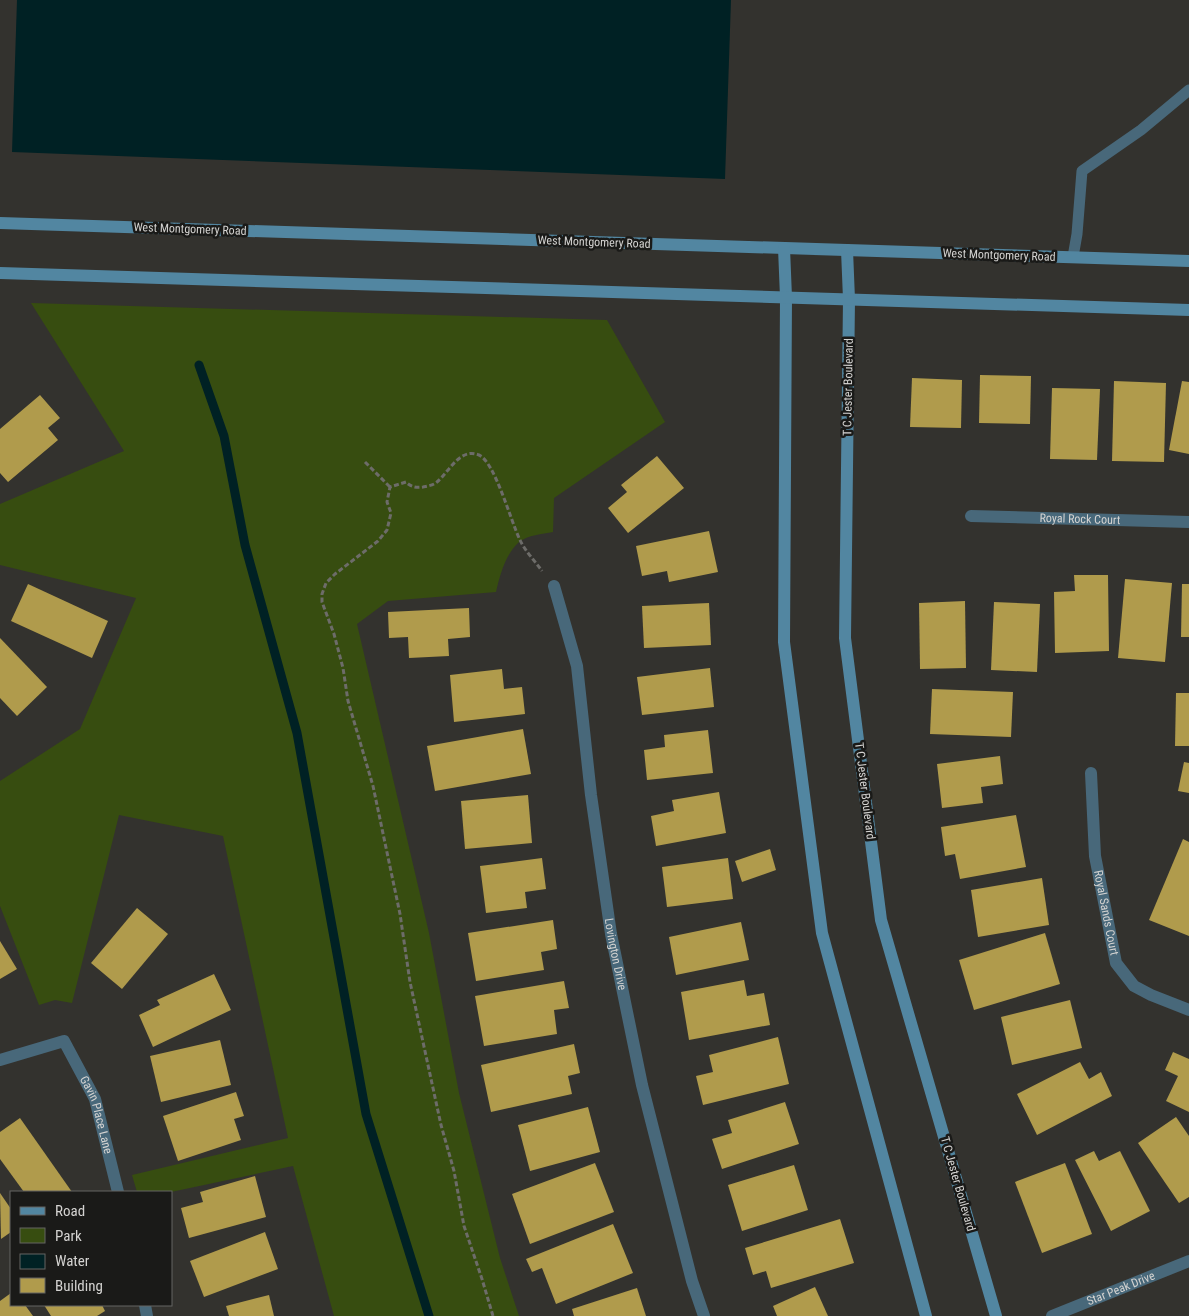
<svg xmlns="http://www.w3.org/2000/svg" width="1189" height="1316" font-family="'Roboto Condensed',sans-serif">
	<style>
		.green { fill: #374d10 }
		.water { fill: #002124 }
		.lines { fill: none; stroke-linecap: round; stroke-linejoin: round }
		.stream { stroke: #002124; stroke-width: 9 }
		.building { fill: #b09b4c }
		.path { stroke: #6d6c69; stroke-width: 3; stroke-dasharray: 5 2.5; stroke-linecap: butt }
		.lane { stroke: #48687a; stroke-width: 11 }
		.street { stroke: #48687a; stroke-width: 12 }
		.secondary { stroke: #5286a1; stroke-width: 12 }
		.labels { text-anchor: middle; dominant-baseline: central; stroke-width: 5; stroke-linejoin: round; paint-order: stroke }
		.street-label { font-size: 12px; fill: #d4d3d1; stroke: #1a1a18 }
	</style>
	<rect width="100%" height="100%" fill="#33322e"/>
	<path class="green" d="M31,303L607,320L665,422L554,498L553,532C542,534 528,535 519,542C505,555 500,575 496,592L388,601L357,624L429,933L459,1093L500,1258L519,1316H334L293,1166L171,1192H137L132,1175L288,1138L223,836L119,815L72,1003L55,1000L39,1005L0,906V781L80,729L136,598L0,565V504L124,451Z"/>
	<path class="water" d="M17,0H731L725,179L12,152Z"/>
	<g class="lines">
		<path class="stream" d="M199,365L224,436L245,545L297,733L366,1114L429,1316"/>
	</g>
	<g class="building">
		<path d="M980,375L1031,376L1030,424L979,423Z"/>
		<path d="M912,378L962,380L961,428L910,427Z"/>
		<path d="M1114,381L1166,383L1164,462L1112,461Z"/>
		<path d="M1182,381L1189,382V454L1169,450Z"/>
		<path d="M1052,388L1100,389L1097,460L1050,459Z"/>
		<path d="M40,395L60,418L48,428L58,440L8,482L0,473V429Z"/>
		<path d="M657,456L684,488L628,533L608,508L627,492L621,485Z"/>
		<path d="M709,531L718,572L669,582L667,571L642,576L636,546Z"/>
		<path d="M1074,575H1108L1109,651L1055,653L1054,592L1075,591Z"/>
		<path d="M1125,579L1172,583L1165,662L1118,658Z"/>
		<path d="M28,584L108,621L92,658L11,621Z"/>
		<path d="M1182,584H1189V637H1181Z"/>
		<path d="M965,601L966,668L920,669L919,603Z"/>
		<path d="M994,602L1040,604L1037,672L991,670Z"/>
		<path d="M709,603L711,645L644,648L642,606Z"/>
		<path d="M469,608L470,637L448,639L449,656L409,658L408,637L389,638L388,612Z"/>
		<path d="M0,638L47,687L17,716L0,698Z"/>
		<path d="M710,668L714,707L642,715L637,677Z"/>
		<path d="M502,669L504,689L522,687L525,714L454,722L450,675Z"/>
		<path d="M932,689L1013,692L1011,737L930,734Z"/>
		<path d="M1176,693H1189V746H1175Z"/>
		<path d="M523,729L531,774L435,791L427,746Z"/>
		<path d="M708,730L713,773L647,780L644,750L665,747L664,735Z"/>
		<path d="M1000,756L1003,784L981,787L983,803L942,808L937,764Z"/>
		<path d="M1184,762L1189,763V793L1178,791Z"/>
		<path d="M719,792L726,833L656,846L651,816L674,811L672,800Z"/>
		<path d="M528,795L532,843L465,849L461,801Z"/>
		<path d="M1016,815L1026,867L960,879L955,854L945,856L941,827Z"/>
		<path d="M1183,839L1189,842V936L1149,920Z"/>
		<path d="M770,849L776,870L742,882L735,861Z"/>
		<path d="M542,858L546,889L525,892L527,908L486,913L480,866Z"/>
		<path d="M728,858L733,899L667,907L662,867Z"/>
		<path d="M1042,878L1049,925L978,937L971,890Z"/>
		<path d="M137,908L168,934L122,989L91,963Z"/>
		<path d="M553,920L557,949L541,952L544,970L476,981L468,933Z"/>
		<path d="M741,922L749,960L676,975L669,937Z"/>
		<path d="M1045,933L1060,984L974,1010L959,960Z"/>
		<path d="M0,941L17,969L0,979Z"/>
		<path d="M214,974L231,1010L153,1047L139,1015L160,1005L157,1000Z"/>
		<path d="M744,980L747,996L764,993L770,1025L689,1040L681,992Z"/>
		<path d="M564,981L569,1008L554,1010L557,1034L484,1046L475,996Z"/>
		<path d="M1070,1000L1082,1048L1012,1065L1001,1017Z"/>
		<path d="M778,1037L789,1084L703,1105L696,1076L713,1072L709,1055Z"/>
		<path d="M220,1040L231,1085L161,1102L150,1056Z"/>
		<path d="M574,1044L580,1073L568,1076L572,1094L491,1112L481,1065Z"/>
		<path d="M1173,1052L1189,1059V1112L1166,1101L1178,1076L1165,1070Z"/>
		<path d="M1080,1062L1089,1079L1101,1072L1112,1096L1037,1135L1017,1094Z"/>
		<path d="M236,1092L244,1116L234,1119L241,1140L178,1161L163,1116Z"/>
		<path d="M785,1102L799,1144L722,1169L712,1139L732,1133L728,1120Z"/>
		<path d="M588,1107L600,1152L530,1171L518,1125Z"/>
		<path d="M1176,1117L1189,1136V1197L1179,1203L1138,1143Z"/>
		<path d="M20,1118L72,1192H24L0,1159V1132Z"/>
		<path d="M1094,1151L1099,1161L1120,1151L1150,1211L1111,1231L1075,1160Z"/>
		<path d="M595,1163L614,1212L530,1244L512,1194Z"/>
		<path d="M1065,1163L1092,1234L1042,1253L1015,1182Z"/>
		<path d="M794,1165L808,1210L742,1231L728,1185Z"/>
		<path d="M255,1176L266,1217L189,1238L181,1208L203,1202L200,1192Z"/>
		<path d="M0,1193L11,1209V1232L1,1239Z"/>
		<path d="M840,1219L854,1263L771,1288L766,1271L753,1275L745,1248Z"/>
		<path d="M613,1224L633,1273L556,1304L542,1268L532,1272L526,1259Z"/>
		<path d="M265,1232L278,1269L204,1297L190,1261Z"/>
		<path d="M815,1287L828,1316H777L773,1306Z"/>
		<path d="M637,1288L646,1316H574L572,1309Z"/>
		<path d="M11,1293V1305H25L33,1316H0V1301Z"/>
		<path d="M269,1295L274,1316H229L226,1306Z"/>
		<path d="M44,1305H102L105,1311L97,1316H51Z"/>
	</g>
	<g class="lines">
		<g class="path">
			<path d="M365,462L390,487"/>
			<path d="M493,1316L482,1279L464,1226L454,1171L441,1125L410,982L400,914L373,786L348,701L343,668L334,634L322,602V594L326,583L335,574L378,541L387,530L391,513L387,502L390,487L406,482C411,487 416,488 423,487C428,486 434,485 437,482C449,472 460,447 479,455C495,462 511,522 520,540C525,551 535,561 542,571"/>
		</g>
		<path class="lane" d="M1073,257L1077,234L1082,171L1141,130L1189,90"/>
		<g class="street">
			<path id="s1" d="M971,516L1189,522"/>
			<path id="s2" d="M554,586L577,666L591,795L611,934L642,1085L692,1281L704,1316"/>
			<path id="s3" d="M1091,773L1095,856L1116,963L1134,986L1151,995L1189,1010"/>
			<path id="s4" d="M0,1060L64,1041L95,1099L118,1192"/>
			<path d="M145,1305L147,1316"/>
			<path id="s5" d="M1052,1316L1189,1261"/>
		</g>
		<g class="secondary">
			<path d="M0,223L1189,261"/>
			<path d="M784,248L786,297L784,642L822,933L926,1316"/>
			<path d="M847,250L849,299L845,638L881,920L996,1316"/>
			<path d="M0,273L1189,310"/>
		</g>
	</g>
	<g class="labels">
		<g class="street-label">
			<text transform="translate(190 229) rotate(2)">West Montgomery Road</text>
			<text transform="translate(594 242) rotate(2)">West Montgomery Road</text>
			<text transform="translate(999 255) rotate(2)">West Montgomery Road</text>
			<text transform="translate(848 387) rotate(-89)">T C Jester Boulevard</text>
			<text stroke="none"><textPath href="#s1" startOffset="109">Royal Rock Court</textPath></text>
			<text transform="translate(865 791) rotate(83)">T C Jester Boulevard</text>
			<text stroke="none"><textPath href="#s3" startOffset="141">Royal Sands Court</textPath></text>
			<text stroke="none"><textPath href="#s2" startOffset="374">Lovington Drive</textPath></text>
			<text stroke="none"><textPath href="#s4" startOffset="148">Gavin Place Lane</textPath></text>
			<text transform="translate(958 1184) rotate(74)">T C Jester Boulevard</text>
			<text stroke="none"><textPath href="#s5" startOffset="74">Star Peak Drive</textPath></text>
		</g>
	</g>
	<rect x="10" y="1191" width="162" height="115" fill="#1a1a18" stroke="#646462"/>
	<rect x="20" y="1207" width="25" height="8" fill="#5286a1" stroke="#646462"/>
	<text x="55" y="1216" font-size="15" fill="#d4d3d1">Road</text>
	<rect x="20" y="1228" width="25" height="15" fill="#374d10" stroke="#646462"/>
	<text x="55" y="1241" font-size="15" fill="#d4d3d1">Park</text>
	<rect x="20" y="1254" width="25" height="15" fill="#002124" stroke="#646462"/>
	<text x="55" y="1266" font-size="15" fill="#d4d3d1">Water</text>
	<rect x="20" y="1278" width="25" height="15" fill="#b09b4c" stroke="#646462"/>
	<text x="55" y="1291" font-size="15" fill="#d4d3d1">Building</text>
</svg>
